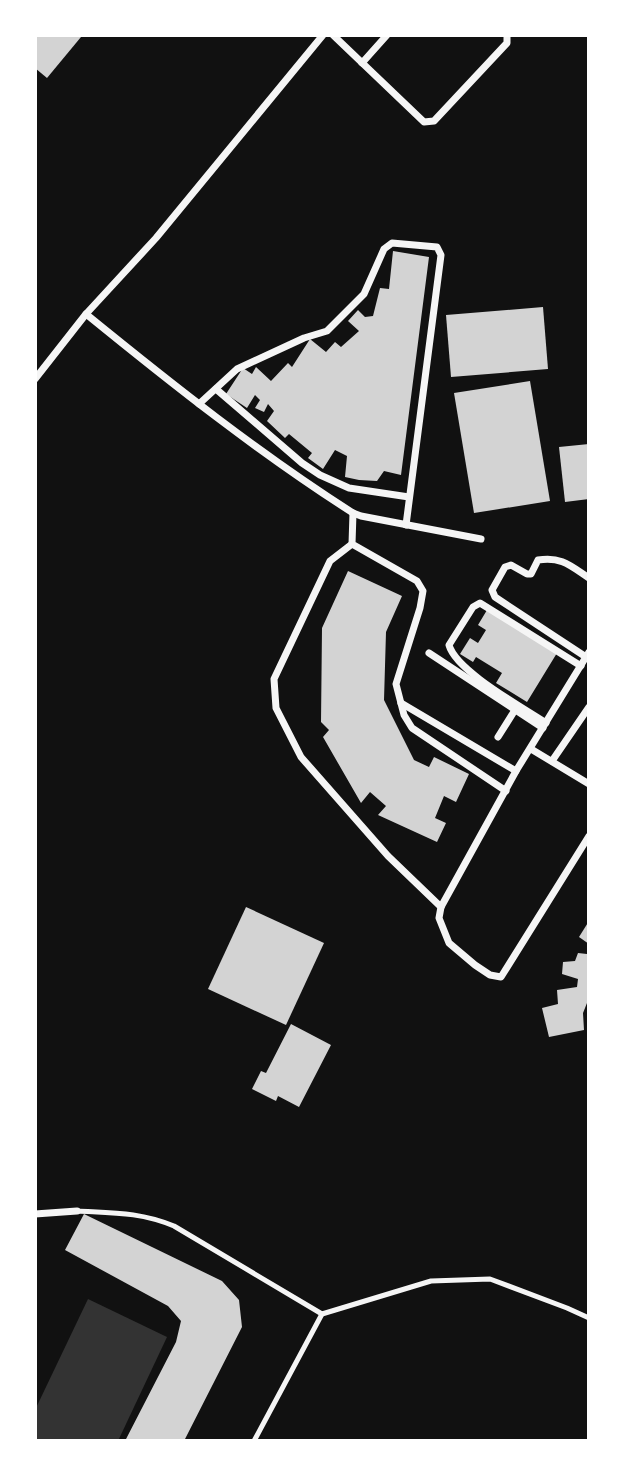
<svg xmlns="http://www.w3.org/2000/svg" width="624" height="1476" font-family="'Source Sans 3',sans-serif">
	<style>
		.water { fill: #333 }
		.building { fill: #d3d3d3 }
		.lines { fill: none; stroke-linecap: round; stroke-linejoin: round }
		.service { stroke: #f5f5f5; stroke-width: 5 }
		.minor { stroke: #f5f5f5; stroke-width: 7 }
	</style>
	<rect width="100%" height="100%" fill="#111"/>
	<path class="water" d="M88,1299L167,1337L118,1441H35V1410Z"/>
	<g class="building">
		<path d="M35,35H79L81,37L47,78L35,68Z"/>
		<path d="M393,251L429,257L401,475L384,471L377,481L359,480L345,477L347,456L335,450L323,469L308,458L312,453L289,434L285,438L267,421L274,411L268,404L264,412L255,408L260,400L255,395L247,408L226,394L243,368L252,374L256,367L271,381L288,363L292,367L310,339L326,352L335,342L341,347L359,331L348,321L358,310L365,317L373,316L380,288L389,289Z"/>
		<path d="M543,307L548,369L451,377L446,315Z"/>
		<path d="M530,381L550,501L474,513L454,393Z"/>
		<path d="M589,444V499L565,502L559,447Z"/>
		<path d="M348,571L402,596L386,632L384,700L414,760L429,767L434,757L469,774L456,802L444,796L435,818L446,823L437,842L378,815L386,806L370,792L361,803L323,737L329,730L321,722L322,628Z"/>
		<path d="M487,610L557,653L527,702L496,683L502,673L476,657L473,662L460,654L470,638L478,643L486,630L478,625Z"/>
		<path d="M246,907L324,943L286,1025L208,989Z"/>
		<path d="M589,921V944L579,937Z"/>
		<path d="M578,953L587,954L589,959V1003H587L583,1013L584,1030L549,1037L542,1008L558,1004L557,990L577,987L578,979L562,974L563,962L575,961Z"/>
		<path d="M291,1024L331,1045L299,1107L278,1096L276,1101L252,1089L261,1071L266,1073Z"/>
		<path d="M84,1214L222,1281L239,1300L242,1327L184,1441H125L176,1342L181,1321L168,1306L65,1250Z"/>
	</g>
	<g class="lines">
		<g class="service">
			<path d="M77,1211C113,1213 140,1212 174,1226L322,1314"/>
			<path d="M254,1441L322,1314L431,1281L490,1279L567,1308L589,1318"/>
		</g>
		<g class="minor">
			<path d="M333,35L424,122L434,121L507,43V35"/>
			<path d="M362,63L387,35"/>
			<path d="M86,314C172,384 259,453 353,513L361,516L481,539"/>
			<path d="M35,379L86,314L156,238L323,35"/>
			<path d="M216,389L302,463L320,475L349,488L409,497"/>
			<path d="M199,404L237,369L304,338L327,331L364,294L384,249L392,243L437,247L441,255L406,525"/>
			<path d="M353,513L352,544L417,581L423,591L420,608L396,684L404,715L412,728L506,791"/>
			<path d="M352,544L330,561L274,679L276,708L301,757L388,856L441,907"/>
			<path d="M589,652L516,771L441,907L439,918L449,943L475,965L490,975L501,977L589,836"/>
			<path d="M429,653L543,728"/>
			<path d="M586,657L495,597L492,590L505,567L511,565L527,574H531L538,560C561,556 571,566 589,578"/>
			<path d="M401,703L516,771"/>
			<path d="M546,723C522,707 456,671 449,645L473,607L480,603L581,666"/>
			<path d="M498,737L515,710"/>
			<path d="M531,749L589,784"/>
			<path d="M552,761L589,707"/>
			<path d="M35,1214L77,1211"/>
		</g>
	</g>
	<rect width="624" height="1476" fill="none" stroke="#ffffff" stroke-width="74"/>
</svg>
